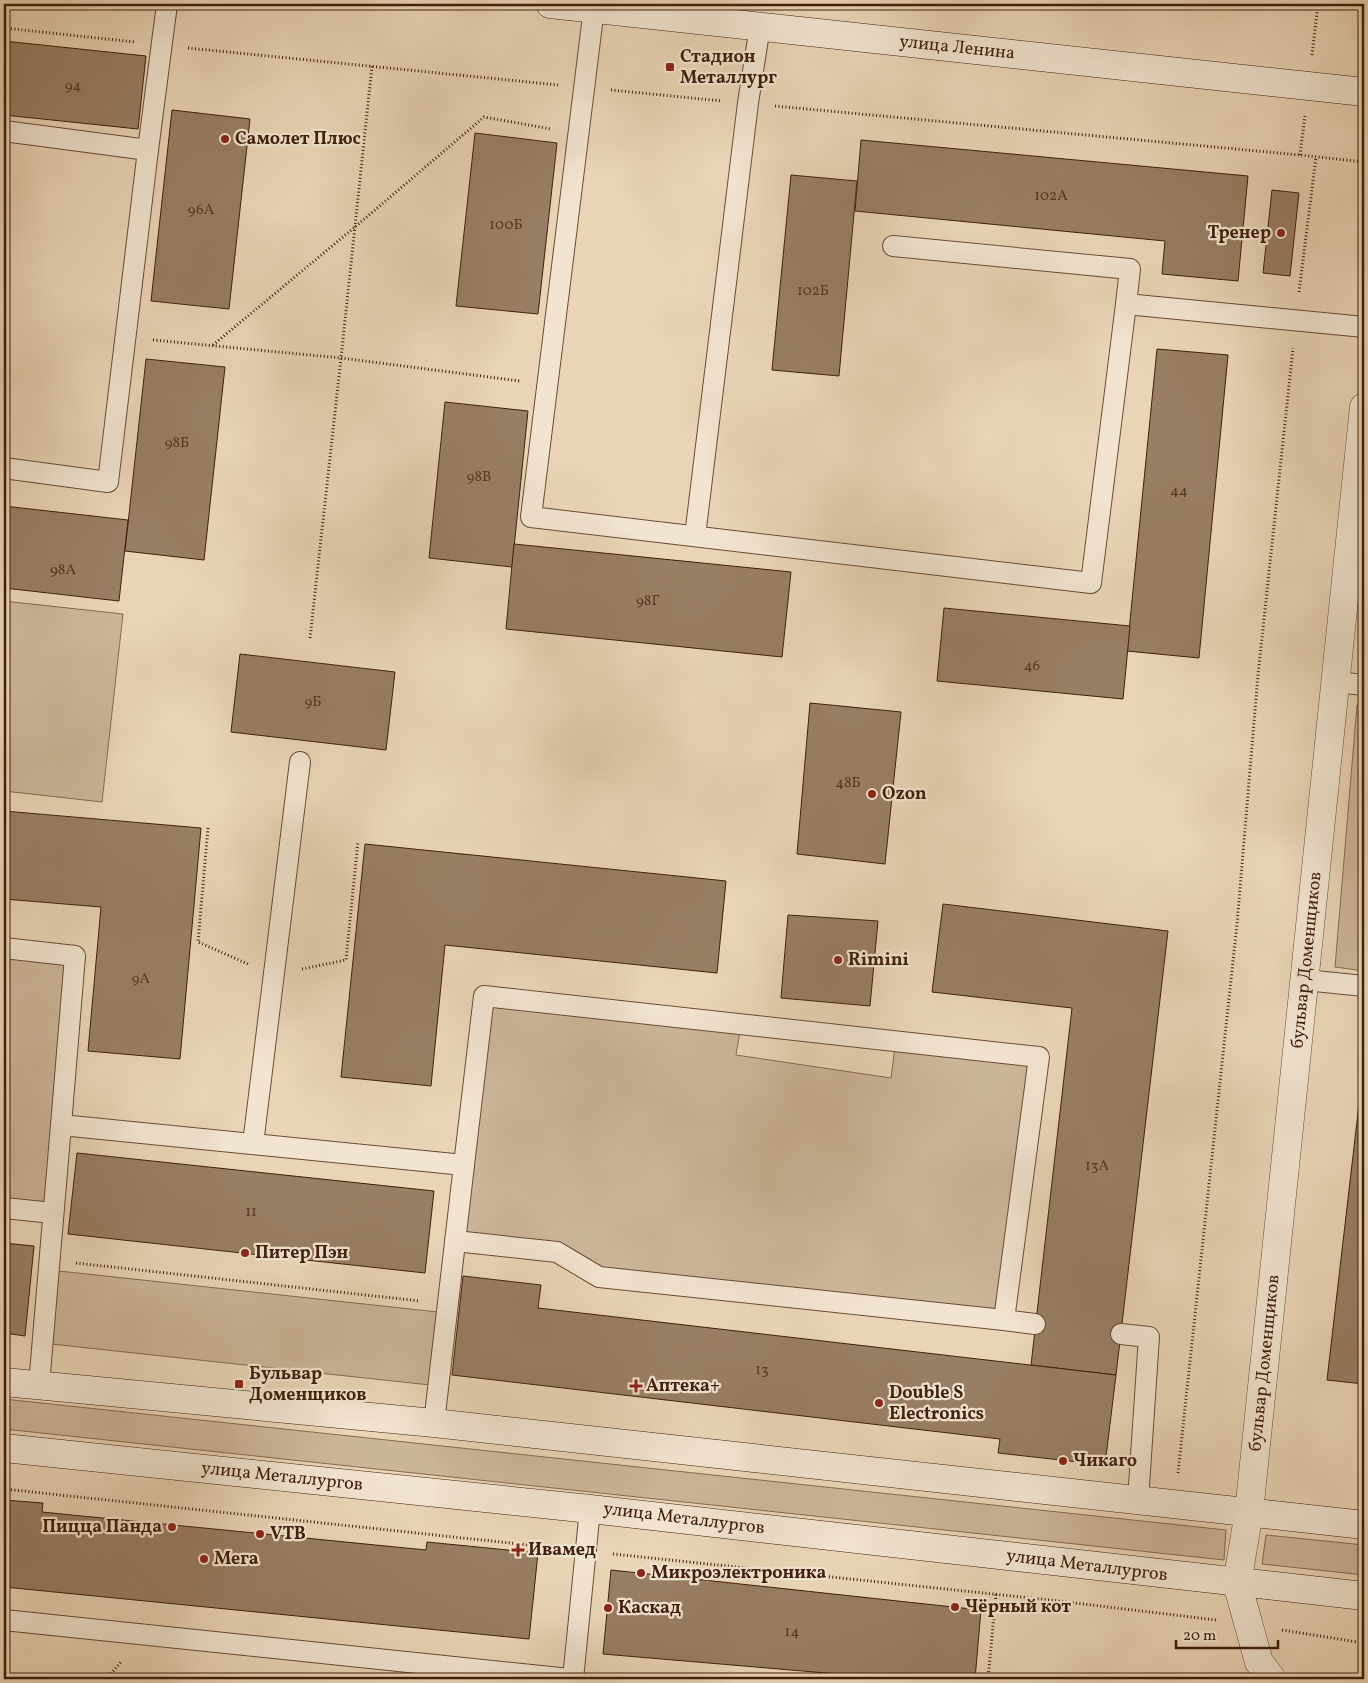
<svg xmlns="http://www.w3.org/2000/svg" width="1368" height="1683" font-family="Vollkorn,serif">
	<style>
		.green { fill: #ccb699; stroke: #866a52 }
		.building { fill: #987e64; stroke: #401f0b }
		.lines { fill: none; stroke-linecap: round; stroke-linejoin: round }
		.lane-casing { stroke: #6a4c36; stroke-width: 22 }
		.street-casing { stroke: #6a4c36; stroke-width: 29 }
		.secondary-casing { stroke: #401f0b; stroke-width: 29 }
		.path { stroke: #401f0b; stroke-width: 3; stroke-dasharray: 1 2.5; stroke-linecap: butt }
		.lane { stroke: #f1e4d0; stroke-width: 20 }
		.street { stroke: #f1e4d0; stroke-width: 28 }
		.secondary { stroke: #f1e4d0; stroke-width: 28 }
		.poi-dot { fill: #8f2418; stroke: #f1e4d0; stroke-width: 2 }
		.labels { text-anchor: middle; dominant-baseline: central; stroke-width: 4.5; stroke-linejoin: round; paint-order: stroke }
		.number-label { font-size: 15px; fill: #563721 }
		.street-label { font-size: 18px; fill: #401f0b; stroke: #f1e4d0 }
		.poi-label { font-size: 18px; font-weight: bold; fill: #401f0b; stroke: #f1e4d0; text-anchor: start }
	</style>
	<rect width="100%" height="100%" fill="#e9d5b6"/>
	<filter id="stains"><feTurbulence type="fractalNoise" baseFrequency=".004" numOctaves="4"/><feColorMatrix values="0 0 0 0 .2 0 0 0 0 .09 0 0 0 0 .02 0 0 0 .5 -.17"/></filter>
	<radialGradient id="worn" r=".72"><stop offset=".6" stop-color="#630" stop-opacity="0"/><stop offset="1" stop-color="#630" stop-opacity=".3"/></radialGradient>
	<g class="green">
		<path d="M4,601L123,614L102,802L4,791Z"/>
		<path d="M1357,705L1364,706V971L1335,967Z"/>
		<path d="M4,948L75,956L53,1213L4,1208Z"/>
		<path d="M488,1003L740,1031L736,1055L891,1078L895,1047L1034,1064L1000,1314L601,1272L460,1237Z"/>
		<path d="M59,1271L438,1312L430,1385L51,1344Z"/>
		<path d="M4,1399L1226,1530L1224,1560L4,1429Z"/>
		<path d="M1266,1535L1364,1545V1575L1262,1564Z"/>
	</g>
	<g class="building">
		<path d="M4,41L146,56L138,129L4,115Z"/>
		<path d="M172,110L250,119L229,309L151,301Z"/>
		<path d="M475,133L557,143L538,314L456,306Z"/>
		<path d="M861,140L1248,176L1238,281L1162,274L1165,241L855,211Z"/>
		<path d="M791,175L857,181L839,376L772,370Z"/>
		<path d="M1272,190L1299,193L1290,276L1263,273Z"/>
		<path d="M1157,349L1228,355L1199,658L1127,651Z"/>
		<path d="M146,359L225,367L204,560L125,551Z"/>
		<path d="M445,402L528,411L512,567L429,558Z"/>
		<path d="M4,506L128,520L119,601L4,588Z"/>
		<path d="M514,544L791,572L782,657L506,629Z"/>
		<path d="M944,608L1130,626L1123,699L937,681Z"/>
		<path d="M240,654L395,672L386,750L231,732Z"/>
		<path d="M810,703L901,712L885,864L797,854Z"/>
		<path d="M4,811L201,828L180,1059L88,1051L101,907L4,899Z"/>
		<path d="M365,844L726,881L717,973L445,945L431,1086L341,1077Z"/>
		<path d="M943,904L1168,931L1116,1375L1031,1365L1072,1008L932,992Z"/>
		<path d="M788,915L878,921L870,1006L781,998Z"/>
		<path d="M1364,1061V1384L1327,1380Z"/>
		<path d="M77,1153L434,1191L425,1273L68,1234Z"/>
		<path d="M4,1243L34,1246L25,1336L4,1333Z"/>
		<path d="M463,1276L541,1285L538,1308L1116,1375L1105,1465L998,1453L1000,1439L452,1375Z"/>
		<path d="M4,1500L43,1503L42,1512L426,1550L427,1542L538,1553L529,1639L4,1587Z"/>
		<path d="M611,1570L981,1610L975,1679H896L603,1654Z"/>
	</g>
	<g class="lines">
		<defs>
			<g id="lane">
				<path d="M594,8L531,517L1091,583L1126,304"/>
				<path d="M4,131L148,150L108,482L4,468"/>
				<path d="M148,150L167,4"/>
				<path d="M893,246L1130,269L1126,304L1364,327"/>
				<path d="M695,536L748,103L760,26"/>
				<path d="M1336,682L1364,685"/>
				<path d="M4,948L75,956L61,1125"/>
				<path d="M1305,980L1364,986"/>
				<path d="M253,1144L300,762"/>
				<path d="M4,1208L53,1213"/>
				<path d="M455,1241L557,1252L599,1277L1004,1320L1039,1057L484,996L464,1165"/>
				<path d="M1004,1320L1035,1324"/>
				<path d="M1121,1334L1149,1337L1138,1500"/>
				<path d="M39,1385L61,1125L464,1165L434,1423"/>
				<path d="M4,1620L570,1679"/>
				<path d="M573,1679L590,1509"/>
			</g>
			<path id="street" d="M1272,1679L1259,1662L1237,1583L1249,1512L1364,407"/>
			<g id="secondary">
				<path d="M550,4L1364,92"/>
				<path d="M4,1382L434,1423L1364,1525"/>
				<path d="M4,1448L590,1509L1364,1596"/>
			</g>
		</defs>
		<use href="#lane" class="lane-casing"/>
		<use href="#street" class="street-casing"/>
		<use href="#secondary" class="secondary-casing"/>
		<g class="path">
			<path d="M1335,4L1364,7"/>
			<path d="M4,28L135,42"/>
			<path d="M188,48L558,85"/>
			<path d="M1312,55L1318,4"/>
			<path d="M611,90L722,101"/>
			<path d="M775,106L1300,155L1364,162"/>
			<path d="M1300,155L1305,116"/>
			<path d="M1299,292L1316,157"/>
			<path d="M153,340L341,358L520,381"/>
			<path d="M213,345L355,227L484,117L551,129"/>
			<path d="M310,638L341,358L372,66"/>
			<path d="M208,828L198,942L248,964"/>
			<path d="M302,969L346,960L358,841"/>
			<path d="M76,1263L420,1301"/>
			<path d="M1178,1473L1237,924L1258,675L1293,348"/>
			<path d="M4,1489L557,1548"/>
			<path d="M613,1554L1050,1600L1216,1620"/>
			<path d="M1282,1630L1364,1643"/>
			<path d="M106,1679L122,1661"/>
			<path d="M988,1679L996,1594"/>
		</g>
		<use href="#lane" class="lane"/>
		<use href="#street" class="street"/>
		<use href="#secondary" class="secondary"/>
	</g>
	<g class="poi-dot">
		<rect x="665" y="62" width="10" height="10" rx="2.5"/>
		<circle cx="225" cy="139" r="5"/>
		<circle cx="1281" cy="233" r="5"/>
		<circle cx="872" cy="794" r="5"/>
		<circle cx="838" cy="960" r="5"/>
		<circle cx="245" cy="1253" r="5"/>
		<rect x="234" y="1379" width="10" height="10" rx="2.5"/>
		<path d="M633.5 1378.5h5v5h5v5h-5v5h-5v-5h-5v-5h5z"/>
		<circle cx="879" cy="1403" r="5"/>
		<circle cx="1063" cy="1461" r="5"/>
		<circle cx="172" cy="1527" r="5"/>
		<circle cx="260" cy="1534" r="5"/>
		<path d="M515.5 1542.5h5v5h5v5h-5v5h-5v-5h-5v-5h5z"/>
		<circle cx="204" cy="1559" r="5"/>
		<circle cx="641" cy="1573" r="5"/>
		<circle cx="955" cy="1607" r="5"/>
		<circle cx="608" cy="1608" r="5"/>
	</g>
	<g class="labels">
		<g class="number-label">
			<text x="73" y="86">94</text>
			<text x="1051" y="196">102А</text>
			<text x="201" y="210">96А</text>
			<text x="506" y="225">100Б</text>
			<text x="813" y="291">102Б</text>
			<text x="177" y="443">98Б</text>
			<text x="479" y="477">98В</text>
			<text x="1179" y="491">44</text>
			<text x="63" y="570">98А</text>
			<text x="648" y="601">98Г</text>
			<text x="1032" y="666">46</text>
			<text x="313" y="702">9Б</text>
			<text x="848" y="783">48Б</text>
			<text x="141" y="979">9А</text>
			<text x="1097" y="1166">13А</text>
			<text x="251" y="1212">11</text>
			<text x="762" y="1370">13</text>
			<text x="792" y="1632">14</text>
		</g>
		<g class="street-label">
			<text transform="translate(957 48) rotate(6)">улица Ленина</text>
			<text transform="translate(1307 960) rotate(-84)">бульвар Доменщиков</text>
			<text transform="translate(1265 1363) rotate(-84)">бульвар Доменщиков</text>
			<text transform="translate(282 1477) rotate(6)">улица Металлургов</text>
			<text transform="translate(684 1519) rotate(7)">улица Металлургов</text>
			<text transform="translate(1087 1566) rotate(7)">улица Металлургов</text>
		</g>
		<g class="poi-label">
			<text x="680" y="57">Стадион<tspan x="680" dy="21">Металлург</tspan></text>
			<text x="235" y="139">Самолет Плюс</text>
			<text x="1271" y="233" text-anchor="end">Тренер</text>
			<text x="882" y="794">Ozon</text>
			<text x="848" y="960">Rimini</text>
			<text x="255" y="1253">Питер Пэн</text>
			<text x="249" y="1374">Бульвар<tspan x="249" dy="21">Доменщиков</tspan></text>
			<text x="646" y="1386">Аптека+</text>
			<text x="889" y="1393">Double S<tspan x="889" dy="21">Electronics</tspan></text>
			<text x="1073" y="1461">Чикаго</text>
			<text x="162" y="1527" text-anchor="end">Пицца Панда</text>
			<text x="270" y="1534">VTB</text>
			<text x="528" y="1550">Ивамед</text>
			<text x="214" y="1559">Мега</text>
			<text x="651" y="1573">Микроэлектроника</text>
			<text x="965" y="1607">Чёрный кот</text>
			<text x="618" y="1608">Каскад</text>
		</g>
	</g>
	<rect width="1368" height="1683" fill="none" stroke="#e9d5b6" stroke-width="20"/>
	<rect x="5" y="5" width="1358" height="1673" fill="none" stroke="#401f0b" stroke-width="2.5"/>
	<rect x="10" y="10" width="1348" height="1663" fill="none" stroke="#401f0b"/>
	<path d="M1176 1640v8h102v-8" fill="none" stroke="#401f0b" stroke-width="2.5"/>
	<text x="1183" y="1640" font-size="15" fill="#401f0b" stroke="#f1e4d0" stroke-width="4" paint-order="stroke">20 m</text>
	<rect width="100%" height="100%" filter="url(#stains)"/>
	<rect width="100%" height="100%" fill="url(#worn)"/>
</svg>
